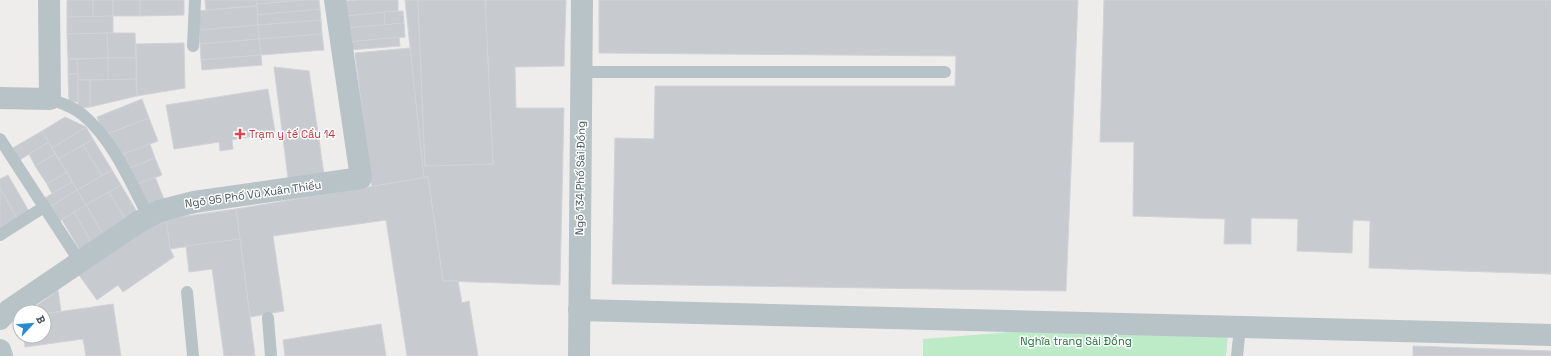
<svg xmlns="http://www.w3.org/2000/svg" width="1551" height="356" font-family="'Space Grotesk',sans-serif">
	<style>
		.green { fill: #bdeac7 }
		.building { fill: #c7cacf; stroke: #d0d3d7 }
		.lines { fill: none; stroke-linecap: round; stroke-linejoin: round }
		.lane { stroke: #b8c3c8; stroke-width: 12 }
		.street { stroke: #b8c3c8; stroke-width: 22 }
		.health-dot { fill: #e0444e; stroke: #fff; stroke-width: 1.5 }
		.labels { text-anchor: middle; dominant-baseline: central; stroke-width: 3; stroke-linejoin: round; paint-order: stroke }
		.health-label { font-size: 11px; fill: #be3a42; stroke: #fff; text-anchor: start }
		.street-label { font-size: 11px; fill: #465258; stroke: #fff }
		.park-label { font-size: 11px; fill: #1d723a; stroke: #fff }
	</style>
	<rect width="100%" height="100%" fill="#efecec"/>
	<path class="green" d="M1077,327L1228,334L1226,356H923V339Z"/>
	<g class="building">
		<rect x="67" y="0" width="26" height="17"/>
		<path d="M93,0H113V16L93,17Z"/>
		<rect x="113" y="0" width="27" height="16"/>
		<path d="M140,0H184V15L140,16Z"/>
		<path d="M205,0H256L257,6L206,10Z"/>
		<path d="M256,0H306L257,4Z"/>
		<path d="M306,0H319L320,9L257,15V4Z"/>
		<path d="M358,0H398V11L346,16L345,1Z"/>
		<path d="M405,0H418L425,166L493,164L485,0H566L564,66L515,67L516,108H564L560,285L443,281L428,177L424,178Z"/>
		<path d="M418,0H485L493,164L425,166Z"/>
		<path d="M599,0H1078L1066,291L612,284L615,138L654,139L655,86H955L956,56L599,53Z"/>
		<path d="M1104,0H1551V274L1369,268L1370,221L1353,220L1352,253L1297,251L1298,219L1251,218V244H1224L1225,219L1133,216L1134,142H1100Z"/>
		<path d="M257,6L258,25L199,30L197,11Z"/>
		<path d="M320,9L321,20L258,25L257,15Z"/>
		<path d="M403,11L404,23L385,25L384,12Z"/>
		<path d="M384,12L385,25L347,28L346,16Z"/>
		<path d="M113,16V33L67,34V17Z"/>
		<path d="M321,20L322,34L259,39L258,25Z"/>
		<path d="M404,23L405,37L348,42L347,28Z"/>
		<path d="M258,25L259,39L200,44L199,30Z"/>
		<path d="M107,33H135L136,58H108Z"/>
		<path d="M107,33L108,58L68,59L67,34Z"/>
		<path d="M322,34L324,50L261,55L259,39Z"/>
		<path d="M399,37L400,46L349,50L348,42Z"/>
		<path d="M259,39L261,55L201,60L200,44Z"/>
		<path d="M184,43L185,88L137,96L136,44Z"/>
		<path d="M410,48L424,178L372,187L355,53Z"/>
		<path d="M261,55L262,65L202,70L201,60Z"/>
		<path d="M108,58H136V79L108,80Z"/>
		<path d="M108,58V80H78L77,59Z"/>
		<path d="M68,59H77L78,74H68Z"/>
		<path d="M274,67L309,71L325,181L288,178Z"/>
		<path d="M68,74H78V102H69Z"/>
		<path d="M136,79L137,96L90,107V80Z"/>
		<path d="M78,80H90V107L78,108Z"/>
		<path d="M268,89L275,132L232,140L233,149L220,151L219,142L174,149L166,105Z"/>
		<path d="M142,99L149,118L104,135L97,117Z"/>
		<path d="M65,117L86,127L52,148L42,131Z"/>
		<path d="M149,118L158,141L119,156L104,135Z"/>
		<path d="M86,127L93,139L59,159L52,148Z"/>
		<path d="M42,131L49,142L18,161L11,149Z"/>
		<path d="M93,139L112,170L102,176L83,145Z"/>
		<path d="M49,142L55,154L35,166L29,154Z"/>
		<path d="M150,144L155,158L127,169L121,155Z"/>
		<path d="M83,145L102,176L77,190L59,159Z"/>
		<path d="M55,154L67,172L47,184L35,166Z"/>
		<path d="M155,158L162,175L134,186L127,169Z"/>
		<path d="M112,170L121,185L86,205L77,190Z"/>
		<path d="M67,172L72,182L52,194L47,184Z"/>
		<path d="M8,175L30,213L18,220L0,188V179Z"/>
		<path d="M155,177L166,204L146,211L136,185Z"/>
		<path d="M428,177L443,281H458L462,303L469,301L478,356H407L386,220L273,236L284,311L250,317L236,209Z"/>
		<path d="M72,182L77,190L48,208L43,199Z"/>
		<path d="M121,185L140,217L128,224L109,192Z"/>
		<path d="M0,188L18,220L0,231Z"/>
		<path d="M77,190L86,205L57,223L48,208Z"/>
		<path d="M109,192L128,224L105,238L86,205Z"/>
		<path d="M86,205L105,238L93,245L74,212Z"/>
		<path d="M236,209L240,239L170,249L166,219Z"/>
		<path d="M74,212L93,245L81,252L62,220Z"/>
		<path d="M166,219L170,249L174,257L123,292L118,285L97,300L79,275L152,224Z"/>
		<path d="M240,239L255,356H224L212,269L189,272L186,246Z"/>
		<path d="M58,290L61,311L44,314V312H28Z"/>
		<path d="M113,304L121,356H86L83,339L25,347L24,336H44V314Z"/>
		<path d="M381,324L386,356H285L283,340Z"/>
		<path d="M1413,346L1551,351V356H1413Z"/>
	</g>
	<g class="lines">
		<g class="lane">
			<path d="M193,46L195,0"/>
			<path d="M581,72H945"/>
			<path d="M50,99C61,103 74,107 83,115C113,140 131,183 148,216"/>
			<path d="M0,139L80,262"/>
			<path d="M0,235L44,207"/>
			<path d="M187,292L193,356"/>
			<path d="M268,318L271,356"/>
			<path d="M1237,356L1240,327"/>
		</g>
		<g class="street">
			<path d="M0,98L50,99L49,0"/>
			<path d="M579,310L1551,335"/>
			<path d="M0,319L9,310L137,223L159,211L194,202L361,178L335,0"/>
			<path d="M0,350L2,356"/>
			<path d="M579,356L582,0"/>
		</g>
	</g>
	<path class="health-dot" d="M238 128h4v4h4v4h-4v4h-4v-4h-4v-4h4z"/>
	<g class="labels">
		<g class="health-label">
			<text x="249" y="134">Trạm y tế Cầu 14</text>
		</g>
		<g class="street-label">
			<text transform="translate(580 178) rotate(-89)">Ngõ 134 Phố Sài Đồng</text>
			<text transform="translate(253 194) rotate(-8)">Ngõ 95 Phố Vũ Xuân Thiều</text>
		</g>
		<g class="park-label">
			<text x="1076" y="341">Nghĩa trang Sài Đồng</text>
		</g>
	</g>
	<g transform="translate(32 324) rotate(64)"><circle r="19" fill="#ffffff" stroke="#b5babc"/>
	<path d="M0-3L7 15L0 10L-7 15Z" fill="#278ace"/>
	<text y="-6" font-size="11" font-weight="bold" text-anchor="middle" fill="#465258">B</text>
	</g>
</svg>
